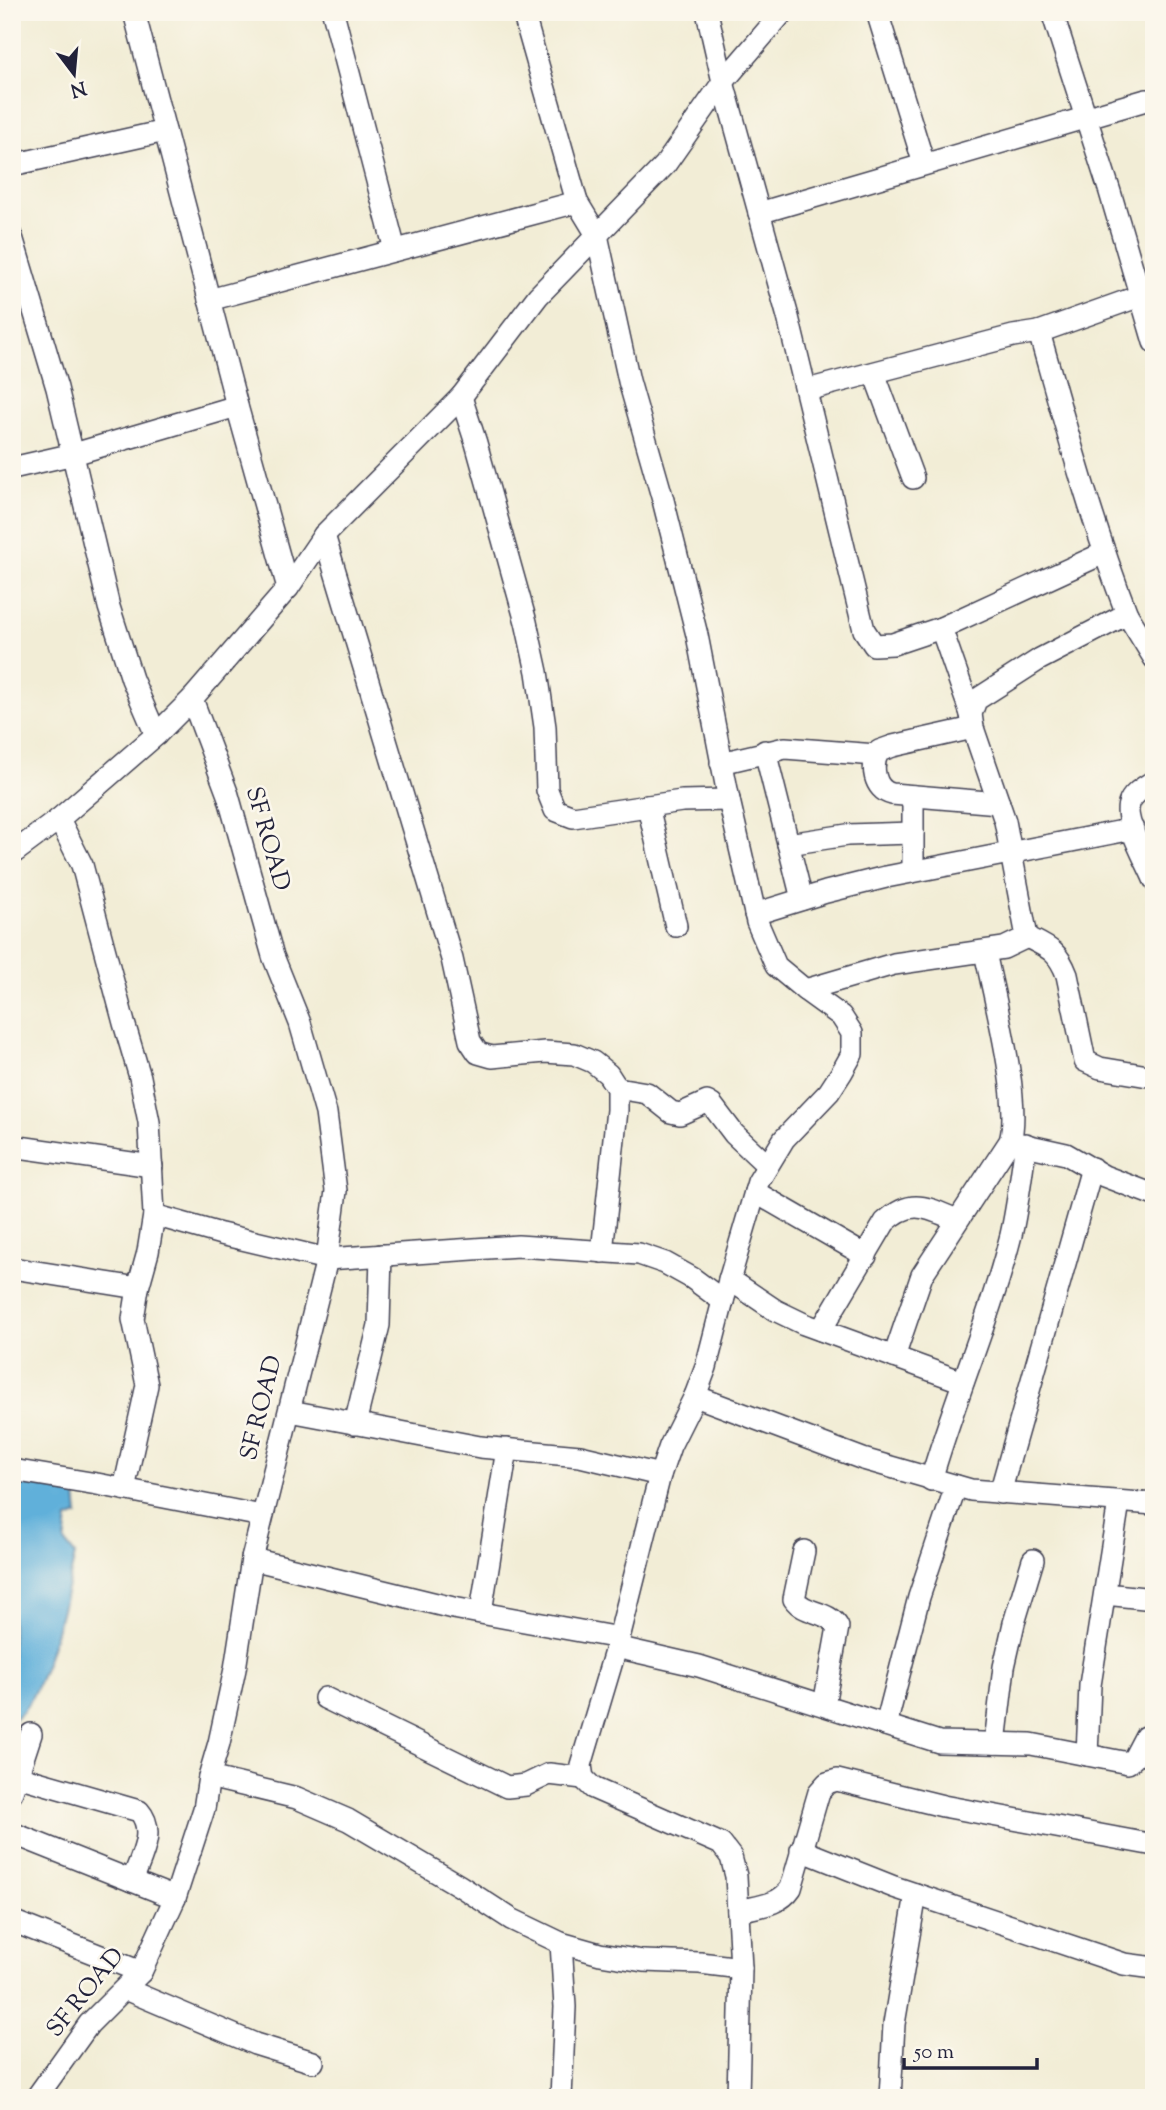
<svg xmlns="http://www.w3.org/2000/svg" width="1166" height="2110" font-family="'Sorts Mill Goudy',serif">
	<style>
		.water { fill: #60b0da; stroke: #41698a; stroke-width: 2 }
		.lines { fill: none; stroke-linecap: round; stroke-linejoin: round }
		.minor-casing { stroke: #414052; stroke-width: 24 }
		.minor { stroke: #fff; stroke-width: 21 }
		.labels { text-anchor: middle; dominant-baseline: central; stroke-width: 5; stroke-linejoin: round; paint-order: stroke }
		.street-label { font-size: 24px; fill: #22223b; stroke: #fbf7ec }
	</style>
	<rect width="100%" height="100%" fill="#fbf7ec"/>
	<filter id="ink" filterUnits="userSpaceOnUse"><feTurbulence type="fractalNoise" baseFrequency=".0143" numOctaves="2"/><feDisplacementMap in="SourceGraphic" scale="14" xChannelSelector="R" yChannelSelector="G"/><feConvolveMatrix kernelMatrix="1 2 1 2 8 2 1 2 1" color-interpolation-filters="sRGB"/></filter>
	<filter id="wash" filterUnits="userSpaceOnUse"><feTurbulence type="fractalNoise" baseFrequency=".00686" numOctaves="4" result="noise"/><feDisplacementMap in="SourceGraphic" scale="28" xChannelSelector="R" yChannelSelector="G"/><feGaussianBlur stdDeviation="1.57" result="paint"/><feColorMatrix in="noise" values="0 0 0 0 0 0 0 0 0 0 0 0 0 0 0 0 0 1.4 0 .05"/><feComposite in="paint" operator="in"/></filter>
	<g filter="url(#wash)">
		<rect width="100%" height="100%" fill="#f2edd6"/>
		<path class="water" d="M12,1482L72,1489L76,1495L78,1515L68,1519L65,1542L75,1555C68,1586 41,1710 12,1720Z"/>
	</g>
	<g filter="url(#ink)">
		<g class="lines">
			<defs>
				<g id="minor">
					<path d="M134,12L237,406L288,588"/>
					<path d="M333,12L395,250"/>
					<path d="M523,12L577,202L597,235L629,381L663,500L697,635L729,800L757,922L776,966L805,990L841,1016L852,1033V1054L842,1072L829,1092L784,1139L758,1182L723,1301L706,1367L695,1396L670,1446L660,1475L619,1638L581,1765L583,1778L593,1788L721,1844L731,1857L736,1876L741,1968L738,2098"/>
					<path d="M707,12L723,82L788,317L864,630L874,645L893,644L941,628L1104,553"/>
					<path d="M877,12L924,164"/>
					<path d="M1052,12L1110,192L1154,342"/>
					<path d="M12,165L165,131"/>
					<path d="M759,213L1146,100H1154"/>
					<path d="M12,237L57,388L109,607L132,679L156,735"/>
					<path d="M209,300L577,202"/>
					<path d="M1039,332L1140,296"/>
					<path d="M874,373L913,478"/>
					<path d="M807,390L1013,336L1039,332C1066,427 1091,521 1127,614"/>
					<path d="M461,397L476,443L526,622L537,672L545,727L547,790L555,810L573,817L682,801L729,800"/>
					<path d="M12,468L74,454L237,406"/>
					<path d="M324,535L452,959L470,1041L478,1053L492,1057L545,1052L574,1054L593,1062L608,1074L617,1088V1110L602,1252"/>
					<path d="M941,628L971,714"/>
					<path d="M973,728L893,746L879,751C870,765 874,790 892,794L999,803"/>
					<path d="M765,751L802,899"/>
					<path d="M721,763L785,748L876,755"/>
					<path d="M1154,781C1145,787 1132,793 1129,804C1123,821 1147,862 1154,879"/>
					<path d="M913,796V871"/>
					<path d="M648,806L676,926"/>
					<path d="M788,844L847,835L913,833"/>
					<path d="M12,854L59,819L156,735L192,699L288,588L324,535L461,397L538,296L665,165L723,82L783,12"/>
					<path d="M755,914L826,892L886,877L1133,829"/>
					<path d="M1027,937C1049,948 1058,951 1067,975L1085,1061L1100,1068L1154,1077"/>
					<path d="M805,990L894,964L1004,948L1027,937L1005,821L973,728L971,714L976,700L1040,659L1127,614L1154,658"/>
					<path d="M617,1088L647,1093L671,1112L680,1114L707,1102L712,1105L734,1134L767,1165"/>
					<path d="M1012,1142L1066,1154L1104,1176L1154,1195"/>
					<path d="M12,1146L152,1166"/>
					<path d="M755,1192L866,1256"/>
					<path d="M154,1215L221,1234L327,1259L518,1246L639,1254L665,1263L692,1278L723,1301"/>
					<path d="M12,1268L138,1288L148,1252L154,1215L149,1122L140,1077L124,1023L82,865L59,819"/>
					<path d="M729,1279L775,1310L804,1324L963,1382"/>
					<path d="M821,1330L885,1222C912,1197 927,1208 957,1220"/>
					<path d="M894,1357L922,1275L1010,1141C1022,1102 994,997 985,952"/>
					<path d="M695,1396L863,1459L971,1490L1154,1504"/>
					<path d="M290,1411L480,1447L580,1456L660,1475"/>
					<path d="M355,1424L379,1325L381,1255"/>
					<path d="M12,1470L97,1484L262,1516"/>
					<path d="M931,1480C955,1397 990,1318 1011,1235C1018,1205 1021,1174 1026,1144"/>
					<path d="M124,1489L147,1385L133,1319L138,1288"/>
					<path d="M1000,1493L1092,1168"/>
					<path d="M804,1551L794,1599C805,1615 828,1610 838,1627L824,1705"/>
					<path d="M252,1559L453,1608L619,1638"/>
					<path d="M1105,1594L1154,1599"/>
					<path d="M481,1612L507,1449"/>
					<path d="M616,1647L699,1666L939,1742L1031,1744L1128,1763L1134,1758L1145,1737L1154,1734"/>
					<path d="M325,1698L507,1787L526,1785L549,1774L583,1778"/>
					<path d="M886,1725L919,1597L956,1486"/>
					<path d="M995,1743L1004,1667L1014,1623L1033,1560"/>
					<path d="M1087,1755L1090,1685L1119,1502"/>
					<path d="M17,1776L139,1811C157,1831 140,1859 132,1881"/>
					<path d="M209,1777L297,1798L348,1820L460,1886L511,1919L561,1943L600,1954L643,1961L700,1963L741,1968"/>
					<path d="M12,1792L31,1734"/>
					<path d="M12,1833L175,1898"/>
					<path d="M801,1850L894,1887L1124,1964L1154,1968"/>
					<path d="M738,1911C757,1906 779,1906 791,1888L819,1792L827,1783L837,1780L943,1806L1154,1845"/>
					<path d="M12,1921L141,1972"/>
					<path d="M125,1989L255,2044L313,2062"/>
					<path d="M36,2098L89,2024L141,1972L175,1898L204,1809L209,1777L219,1743L235,1669L252,1559L327,1259L336,1191L326,1113L300,1023L273,956L228,795L192,699"/>
					<path d="M561,2098L565,2007L561,1943"/>
					<path d="M890,2098L894,2024L916,1894"/>
				</g>
			</defs>
			<use href="#minor" class="minor-casing"/>
			<use href="#minor" class="minor"/>
		</g>
	</g>
	<g class="labels">
		<g class="street-label">
			<text transform="translate(267 839) rotate(74)">SF ROAD</text>
			<text transform="translate(262 1408) rotate(-76)">SF ROAD</text>
			<text transform="translate(86 1993) rotate(-51)">SF ROAD</text>
		</g>
	</g>
	<rect width="1166" height="2110" fill="none" stroke="#fbf7ec" stroke-width="42"/>
	<g transform="translate(74 74) rotate(164)" stroke="#fbf7ec" stroke-width="5" paint-order="stroke">
	<path d="M0-5L12 26L0 18L-12 26Z" fill="#22223b"/>
	<text y="-10" font-size="19" font-weight="bold" text-anchor="middle" fill="#22223b">N</text>
	</g>
	<path d="M904 2058v10h133v-10" fill="none" stroke="#22223b" stroke-width="3.5"/>
	<text x="914" y="2058" font-size="21" fill="#22223b" stroke="#fbf7ec" stroke-width="5" paint-order="stroke">50 m</text>
</svg>
